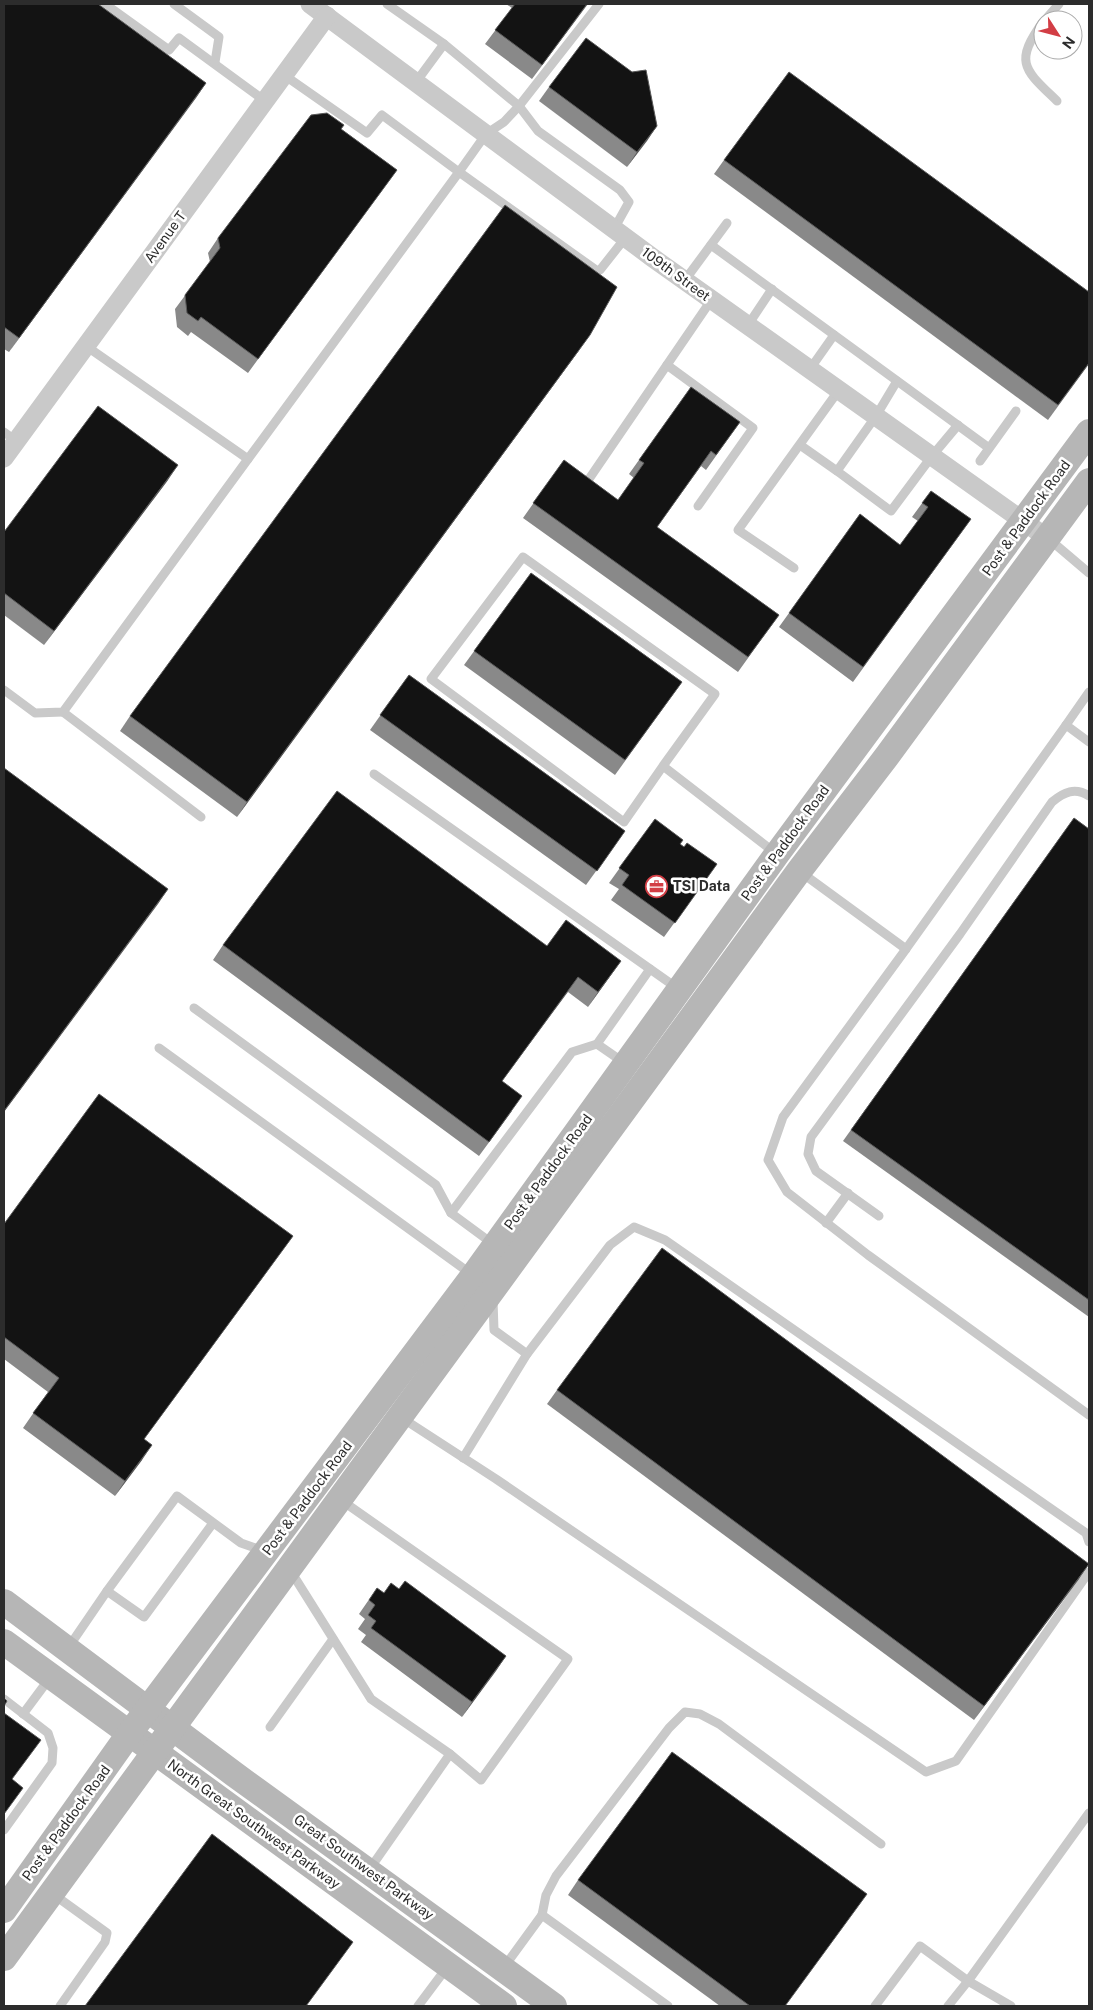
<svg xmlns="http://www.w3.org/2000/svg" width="1093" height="2010" font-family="'Public Sans',sans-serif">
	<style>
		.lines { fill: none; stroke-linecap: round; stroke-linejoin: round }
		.lane { stroke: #c9c9c9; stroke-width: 9 }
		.street { stroke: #c9c9c9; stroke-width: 19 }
		.secondary { stroke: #b6b6b6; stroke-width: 26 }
		.wall { fill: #898989 }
		.shaded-wall { fill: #5a5a5a }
		.building { fill: #131313; stroke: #5a5a5a }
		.labels { text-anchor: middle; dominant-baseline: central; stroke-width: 5; stroke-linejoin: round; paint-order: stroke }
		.street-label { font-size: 14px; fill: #2c2c2c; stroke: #fff }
		.poi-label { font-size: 14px; font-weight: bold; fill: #2c2c2c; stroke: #fff; text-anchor: start }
	</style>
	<rect width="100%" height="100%" fill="#fff"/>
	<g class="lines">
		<g class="lane">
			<path d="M105,4L169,50L179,38L265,101"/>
			<path d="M174,4L219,37L215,62"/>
			<path d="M387,4L444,44"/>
			<path d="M599,4L519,106L504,122L486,134L459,172L596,270H600L626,237"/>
			<path d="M1045,20L1059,4"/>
			<path d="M1043,22C1013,63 1025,70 1057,101"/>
			<path d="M416,82L444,44L519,106L538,131L620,190L629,202L614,229"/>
			<path d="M711,245L989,448"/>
			<path d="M685,280L727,223"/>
			<path d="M748,325L772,289"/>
			<path d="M667,365L753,428L698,506"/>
			<path d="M810,369L834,335"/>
			<path d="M897,381L876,416L837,471L891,511L932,456L958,425"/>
			<path d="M4,432L16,441"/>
			<path d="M800,445L837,471"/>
			<path d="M248,459L459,172L382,115L367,133L284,75"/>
			<path d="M980,461L1016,411"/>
			<path d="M589,479L712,299"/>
			<path d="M1049,539L1089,573"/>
			<path d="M794,568L738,530L839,390"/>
			<path d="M4,690L35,713L63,712L248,459L86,346"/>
			<path d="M1089,692L1066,725L1089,742"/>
			<path d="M63,712L201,817"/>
			<path d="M663,766L715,694L523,557L431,679L624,822L663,766L774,852"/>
			<path d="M374,774L677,988"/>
			<path d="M802,873L906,949L1066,725"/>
			<path d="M906,949L783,1117L768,1160L787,1192L868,1255L1089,1415"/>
			<path d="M194,1008L436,1185L451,1213"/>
			<path d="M159,1048L471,1274"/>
			<path d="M623,1062L597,1044L650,969"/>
			<path d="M879,1216L816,1171L808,1154L811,1137L960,934L1052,802C1064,792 1075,787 1089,796"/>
			<path d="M826,1223L848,1193"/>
			<path d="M493,1244L451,1213L572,1052L597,1044"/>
			<path d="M493,1300L494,1330L527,1354L610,1245L634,1227L665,1240L1086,1533L1089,1542"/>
			<path d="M402,1418L496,1479L926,1772L956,1761L1089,1572"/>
			<path d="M463,1458L527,1354"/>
			<path d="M341,1500L568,1659L481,1780L450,1754"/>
			<path d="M213,1523L144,1617L107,1591L177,1496L241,1543L264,1551"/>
			<path d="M290,1570L371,1699L450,1754L369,1870"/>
			<path d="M68,1648L107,1591"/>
			<path d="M4,1699L48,1733L53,1748L52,1763L4,1830"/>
			<path d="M23,1714L49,1679"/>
			<path d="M270,1727L333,1639"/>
			<path d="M53,1894L107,1933L105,1942L60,2006"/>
			<path d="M542,1915L546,1895L556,1876L669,1728L685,1712L700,1714L719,1724L881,1844"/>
			<path d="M504,1967L542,1915L668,2006"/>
			<path d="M418,2006L448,1966"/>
			<path d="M875,2006L920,1946L968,1981L1089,1813"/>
			<path d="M948,2006L968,1981L1011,2006"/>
		</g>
		<g class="street">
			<path d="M310,4L653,258L1047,538"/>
			<path d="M4,458L327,16"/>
		</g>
		<g class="secondary">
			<path d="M4,1602L234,1774L554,2006"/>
			<path d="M4,1642L504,2006"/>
			<path d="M4,1910L129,1734L473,1276L777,854L1089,432"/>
			<path d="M4,1958L799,871L887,756L1089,481"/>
		</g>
	</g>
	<g class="wall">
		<path d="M4,4L206,83L9,352L4,349Z"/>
		<path d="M506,4H588L532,79L485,44L512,8Z"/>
		<path d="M549,87L657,126L627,167L539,101Z"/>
		<path d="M341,129L397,170L248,373L191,332L188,336L177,327L175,309L210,262L208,253L218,238Z"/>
		<path d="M724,160L1089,364L1048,420L714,174Z"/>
		<path d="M580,349L237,817L120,731L130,716Z"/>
		<path d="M691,387L740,422L706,470L701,466L657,527L779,615L738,672L523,518L564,460L618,500L634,478L629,474Z"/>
		<path d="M168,480L44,645L4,615V532Z"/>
		<path d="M931,491L971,519L853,682L779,627L860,514L900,545L918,521L912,517Z"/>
		<path d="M531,573L682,682L615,775L464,665Z"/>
		<path d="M409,675L625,831L586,885L370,730Z"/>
		<path d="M1074,818L1089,829V1317L843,1141Z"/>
		<path d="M655,819L680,844L684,847L717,864L664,937L611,900L619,889L609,883Z"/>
		<path d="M223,945L547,946L621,961L588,1007L568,992L502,1081L512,1111L479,1156L213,960Z"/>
		<path d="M4,1224L293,1236L144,1439L142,1460L115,1496L23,1428L48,1392L4,1359Z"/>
		<path d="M557,1390L1079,1579L974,1720L547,1404Z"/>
		<path d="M377,1588L384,1593L399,1589L506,1656L462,1717L361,1642L366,1635L358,1629L365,1619L359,1614Z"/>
		<path d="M578,1880L785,2006H720L568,1895Z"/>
	</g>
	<g class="shaded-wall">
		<path d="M206,83L196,98L9,352L19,338Z"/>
		<path d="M657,126L647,141L627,167L637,152Z"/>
		<path d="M590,335L580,349L237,817L247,802Z"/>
		<path d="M178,465L168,480L44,645L54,631Z"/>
		<path d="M168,889L158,904L4,1112V1111Z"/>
		<path d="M621,961L611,975L588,1007L598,992Z"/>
		<path d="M152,1445L142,1460L115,1496L125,1481Z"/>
		<path d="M1089,1564L1079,1579L974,1720L984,1706Z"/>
		<path d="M506,1656L496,1671L462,1717L472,1702Z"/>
	</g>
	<g class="building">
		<path d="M4,4H98L206,83L19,338L4,327Z"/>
		<path d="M515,4H587L542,65L495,30Z"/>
		<path d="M586,38L632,72L646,70L657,126L637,152L549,87Z"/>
		<path d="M789,72L1089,292V363L1058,405L724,160Z"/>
		<path d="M327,113L344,125L341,129L397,170L258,359L201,317L198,321L187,313L185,295L220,248L218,238L311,115Z"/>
		<path d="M505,205L617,287L590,335L247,802L130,716Z"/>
		<path d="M691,387L740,422L716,455L711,451L657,527L779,615L748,657L533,503L564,460L618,500L644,463L639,460Z"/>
		<path d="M98,406L178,465L54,631L4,593V532Z"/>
		<path d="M931,491L971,519L863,667L789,613L860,514L900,545L928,507L922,503Z"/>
		<path d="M531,573L682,682L625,760L474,651Z"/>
		<path d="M409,675L625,831L597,871L380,715Z"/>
		<path d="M4,768L168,889L4,1111Z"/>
		<path d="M337,791L547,946L566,920L621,961L598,992L578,977L502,1081L522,1096L489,1142L223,945Z"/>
		<path d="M1074,818L1089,829V1300L851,1130Z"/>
		<path d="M655,819L683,840L680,844L684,847L687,843L717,864L675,923L622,885L629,875L619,868Z"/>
		<path d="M99,1094L293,1236L144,1439L152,1445L125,1481L33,1413L59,1378L4,1337V1224Z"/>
		<path d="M662,1248L1089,1564L984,1706L557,1390Z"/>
		<path d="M405,1581L506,1656L472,1702L371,1628L376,1621L368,1615L375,1605L369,1600L377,1588L384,1593L391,1583L399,1589Z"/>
		<path d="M4,1698L7,1701L4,1706Z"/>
		<path d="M4,1713L41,1740L12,1779L23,1788L4,1814Z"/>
		<path d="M672,1752L867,1894L785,2006H750L578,1880Z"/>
		<path d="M212,1834L353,1942L306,2006H85Z"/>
	</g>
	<defs>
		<symbol id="office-ring" viewBox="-11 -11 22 22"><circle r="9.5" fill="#fff" stroke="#d23e45" stroke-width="1.5"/><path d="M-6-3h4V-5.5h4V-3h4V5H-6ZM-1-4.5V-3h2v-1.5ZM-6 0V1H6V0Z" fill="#d23e45"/></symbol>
	</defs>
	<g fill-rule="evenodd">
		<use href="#office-ring" x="644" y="874" width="25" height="25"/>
	</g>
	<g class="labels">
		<g class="street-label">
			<text transform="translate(165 237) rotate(-54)">Avenue T</text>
			<text transform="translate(676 274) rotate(36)">109th Street</text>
			<text transform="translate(1026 518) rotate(-54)">Post &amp; Paddock Road</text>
			<text transform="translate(785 843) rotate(-54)">Post &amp; Paddock Road</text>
			<text transform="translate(548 1172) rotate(-54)">Post &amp; Paddock Road</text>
			<text transform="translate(307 1498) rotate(-53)">Post &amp; Paddock Road</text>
			<text transform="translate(66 1823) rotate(-54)">Post &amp; Paddock Road</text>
			<text transform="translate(254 1824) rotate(36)">North Great Southwest Parkway</text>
			<text transform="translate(364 1867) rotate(36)">Great Southwest Parkway</text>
		</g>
		<g class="poi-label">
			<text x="673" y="886">TSI Data</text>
		</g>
	</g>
	<rect width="1093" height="2010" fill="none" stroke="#2c2c2c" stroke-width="10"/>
	<g transform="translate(1058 35) rotate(126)"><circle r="24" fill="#ffffff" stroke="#ababab"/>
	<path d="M0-4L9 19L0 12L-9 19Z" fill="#d23e45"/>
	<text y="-8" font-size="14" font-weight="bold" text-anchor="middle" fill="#2c2c2c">N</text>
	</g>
</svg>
